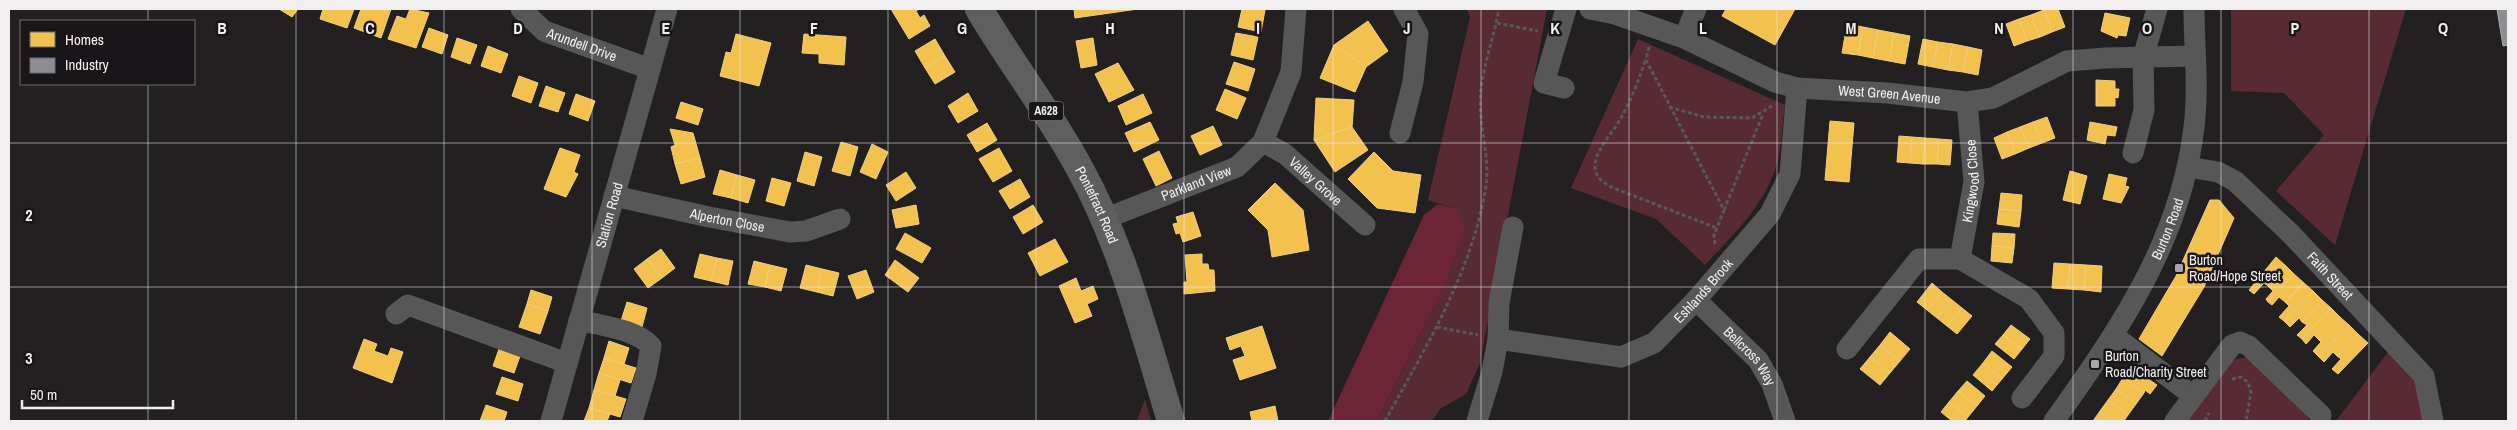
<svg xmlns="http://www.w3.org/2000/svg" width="2517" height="430" font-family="'Archivo Narrow',sans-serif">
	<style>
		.green { fill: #582a33 }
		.forest { fill: #6c2437 }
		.homes { fill: #f2c14e; stroke: #f2ce7f }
		.industry { fill: #8d8d92; stroke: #abaaae }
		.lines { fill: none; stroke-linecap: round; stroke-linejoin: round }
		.path { stroke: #595758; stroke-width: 3; stroke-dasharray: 4 2.5; stroke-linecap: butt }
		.minor { stroke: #585757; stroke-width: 21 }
		.highway { stroke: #5f5e5e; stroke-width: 28 }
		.grid { fill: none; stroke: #f1eef0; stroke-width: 1; stroke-opacity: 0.55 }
		.poi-dot { fill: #a9a6a8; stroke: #191619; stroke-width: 2 }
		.labels { text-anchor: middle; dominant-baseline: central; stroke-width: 5; stroke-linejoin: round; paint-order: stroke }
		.shield { fill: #191619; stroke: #b0adb0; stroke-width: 1 }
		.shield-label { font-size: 12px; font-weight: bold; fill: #f1eef0 }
		.street-label { font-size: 14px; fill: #f1eef0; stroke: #191619 }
		.poi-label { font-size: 14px; fill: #f1eef0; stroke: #191619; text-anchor: start }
		.grid-label { font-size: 16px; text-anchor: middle; font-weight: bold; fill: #f1eef0; stroke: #191619; stroke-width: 5; stroke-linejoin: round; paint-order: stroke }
	</style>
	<rect width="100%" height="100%" fill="#222021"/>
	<g class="green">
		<path d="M1467,9H1547L1480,363L1466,394L1440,409L1432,421H1377L1440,296L1456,209L1428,200L1470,17Z"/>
		<path d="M2231,9H2406L2335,245L2276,191L2324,135L2284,93L2231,91Z"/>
		<path d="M1638,39L1785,105C1782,126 1782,150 1775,170C1762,208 1732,236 1705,265L1656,219L1571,188Z"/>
		<path d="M2388,352L2418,381L2426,421H2336Z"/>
		<path d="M2248,357L2308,413V421H2185L2231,360Z"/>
		<path d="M1145,399L1151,421H1137Z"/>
	</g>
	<path class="forest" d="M1438,204L1456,209L1465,227L1440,296L1377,421H1328L1424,215Z"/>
	<g class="homes">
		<path d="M279,9H298L292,17Z"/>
		<path d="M323,9H354L347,28L320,19Z"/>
		<path d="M361,9H391L381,38L354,28Z"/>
		<path d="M410,9L429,13L416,48L388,39L397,16L406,19Z"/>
		<path d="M891,9H919L916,11L920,18L924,15L930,26L909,39Z"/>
		<path d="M1074,9H1138L1075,18Z"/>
		<path d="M1242,9L1265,10L1261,32L1238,27Z"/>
		<path d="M1726,9H1795L1775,45L1722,16Z"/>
		<path d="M2058,9L2065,27L2052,32L2044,10Z"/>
		<path d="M2044,10L2052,32L2040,37L2031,15Z"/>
		<path d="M2105,13L2130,18L2126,36L2118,35L2117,38L2101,31Z"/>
		<path d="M2031,15L2040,37L2027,41L2019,19Z"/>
		<path d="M2019,19L2027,41L2014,46L2006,24Z"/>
		<path d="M1368,21L1388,51L1366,67L1334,45Z"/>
		<path d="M1847,24L1863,27L1858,55L1842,53Z"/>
		<path d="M1863,27L1878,30L1873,58L1858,55Z"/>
		<path d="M429,28L448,35L442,54L422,47Z"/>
		<path d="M1878,30L1894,33L1889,61L1873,58Z"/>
		<path d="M1236,33L1258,37L1253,60L1231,55Z"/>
		<path d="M1894,33L1910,36L1905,64L1889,61Z"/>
		<path d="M736,34L771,43L759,86L720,76L726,52L731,53Z"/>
		<path d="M804,34L846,37L844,65L819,63V54L802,53Z"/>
		<path d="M457,38L477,45L470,64L451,57Z"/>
		<path d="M1093,38L1097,65L1081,68L1076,41Z"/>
		<path d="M935,39L945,56L925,68L915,51Z"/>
		<path d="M1923,39L1938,42L1933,67L1918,64Z"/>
		<path d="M1938,42L1953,44L1948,70L1933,67Z"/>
		<path d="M1953,44L1968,47L1963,72L1948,70Z"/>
		<path d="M1334,45L1366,67L1355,92L1320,78Z"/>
		<path d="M488,46L508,54L501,73L481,66Z"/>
		<path d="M1968,47L1982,50L1978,75L1963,72Z"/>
		<path d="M945,56L955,72L935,84L925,68Z"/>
		<path d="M1234,62L1255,69L1248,91L1226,84Z"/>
		<path d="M1118,63L1134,90L1109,102L1095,74Z"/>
		<path d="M519,76L538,83L531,103L512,96Z"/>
		<path d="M2096,80L2115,81V89H2119L2118,98L2115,97V106H2096Z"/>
		<path d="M546,86L565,93L558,112L539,106Z"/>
		<path d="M1225,89L1246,98L1237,119L1216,110Z"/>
		<path d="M968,93L978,111L958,123L948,106Z"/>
		<path d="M576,94L595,101L588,121L569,114Z"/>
		<path d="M1143,94L1152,113L1126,125L1118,106Z"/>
		<path d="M1316,98L1354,100L1352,127L1314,140Z"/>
		<path d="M681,102L703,109L698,125L676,118Z"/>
		<path d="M2047,117L2055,138L2042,143L2033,122Z"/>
		<path d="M1830,121L1854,123L1849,182L1825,180Z"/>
		<path d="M1150,122L1159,140L1134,152L1125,133Z"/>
		<path d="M2033,122L2042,143L2029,148L2020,127Z"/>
		<path d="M2090,122L2117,127L2115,136L2107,135L2105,144L2087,140Z"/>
		<path d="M987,123L997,140L977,152L967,135Z"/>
		<path d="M1213,126L1222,145L1200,155L1191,136Z"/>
		<path d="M1352,127L1368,150L1335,172L1314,140Z"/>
		<path d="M2020,127L2029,148L2015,154L2007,132Z"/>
		<path d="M670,129L693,133L700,158L675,164L671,147L675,145Z"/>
		<path d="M2007,132L2015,154L2002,159L1994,138Z"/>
		<path d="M1899,136L1912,137L1910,163L1897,162Z"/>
		<path d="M1912,137L1925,138L1923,164L1910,163Z"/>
		<path d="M1925,138L1939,139L1937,164H1923Z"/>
		<path d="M1939,139L1952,140L1950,165L1937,164Z"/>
		<path d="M841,142L858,147L850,176L832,171Z"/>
		<path d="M872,144L888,152L876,179L860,172Z"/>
		<path d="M560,148L580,155L574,172L578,174L566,197L544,189Z"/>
		<path d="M999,148L1012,171L993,182L979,159Z"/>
		<path d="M1159,151L1172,178L1156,186L1143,159Z"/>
		<path d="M805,152L822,157L814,186L797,181Z"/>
		<path d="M1374,152L1393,171L1421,175L1415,213L1377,208L1348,179Z"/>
		<path d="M700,158L705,177L681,184L675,164Z"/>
		<path d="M720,170L737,175L731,198L713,194Z"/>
		<path d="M2070,171L2087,176L2080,204L2063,200Z"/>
		<path d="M906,172L916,188L896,201L886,185Z"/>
		<path d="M2109,174L2127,178L2125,186L2129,187L2121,203L2103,199Z"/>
		<path d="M737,175L755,180L748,203L731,198Z"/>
		<path d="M772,178L791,183L784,206L766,201Z"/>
		<path d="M1020,179L1030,197L1010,209L999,191Z"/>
		<path d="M1275,183L1303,210L1309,250L1272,257L1268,230L1248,210Z"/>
		<path d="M2001,193L2022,195L2021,211L1999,209Z"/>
		<path d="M2210,200H2219L2234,218L2204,287L2162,356L2139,339L2176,276Z"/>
		<path d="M916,205L919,224L896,228L892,210Z"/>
		<path d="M1033,205L1043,222L1023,234L1013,217Z"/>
		<path d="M1999,209L2021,211L2019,227L1997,224Z"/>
		<path d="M1193,212L1201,236L1183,242L1180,233L1176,234L1173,224L1178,223L1176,217Z"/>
		<path d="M905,233L931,248L922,263L896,249Z"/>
		<path d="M1993,233L2015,234L2014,248L1992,246Z"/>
		<path d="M1055,239L1068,262L1040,276L1028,253Z"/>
		<path d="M1992,246L2014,248L2012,263L1991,261Z"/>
		<path d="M661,249L675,268L662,278L647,259Z"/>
		<path d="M700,254L717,258L711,281L694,277Z"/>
		<path d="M1202,254V264H1208L1209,270H1214L1215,291L1184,294V282H1187L1185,255Z"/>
		<path d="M2276,257L2286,266L2267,285L2264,283L2254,294L2249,290Z"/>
		<path d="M717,258L733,261L728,285L711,281Z"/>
		<path d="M647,259L662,278L648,288L634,269Z"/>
		<path d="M895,260L919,278L908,292L885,275Z"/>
		<path d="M754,261L770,265L765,287L748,284Z"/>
		<path d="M2054,263L2070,264L2068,289L2052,288Z"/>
		<path d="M2070,264L2086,265L2084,290L2068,289Z"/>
		<path d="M770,265L787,269L781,291L765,287Z"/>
		<path d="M806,265L822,269L817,292L800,288Z"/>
		<path d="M2086,265L2102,266L2101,292L2084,290Z"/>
		<path d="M2286,266L2294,274L2268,302L2266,299L2273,291L2267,285Z"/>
		<path d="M822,269L839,273L833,296L817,292Z"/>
		<path d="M866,270L874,292L857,299L848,276Z"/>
		<path d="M2294,274L2304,283L2285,302L2279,297L2272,305L2268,302Z"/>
		<path d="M1076,278L1081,291L1093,286L1098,299L1087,304L1092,316L1075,323L1059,286Z"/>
		<path d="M1932,283L1942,292L1927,310L1917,302Z"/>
		<path d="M2304,283L2313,291L2284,321L2279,317L2289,306L2285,302Z"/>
		<path d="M531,290L552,297L548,311L527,304Z"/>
		<path d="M2313,291L2322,300L2302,322L2299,318L2290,327L2284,321Z"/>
		<path d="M1942,292L1952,300L1937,318L1927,310Z"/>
		<path d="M1952,300L1962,308L1947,326L1937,318Z"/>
		<path d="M2322,300L2331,308L2302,339L2297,335L2307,325L2302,322Z"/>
		<path d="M627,302L647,308L642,327L621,321Z"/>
		<path d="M527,304L548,311L540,334L519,327Z"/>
		<path d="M1962,308L1972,316L1957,334L1947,326Z"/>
		<path d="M2331,308L2340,317L2319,340L2314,335L2306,344L2302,339Z"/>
		<path d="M2340,317L2349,325L2319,357L2313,351L2321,342L2319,340Z"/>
		<path d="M2011,325L2030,339L2022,349L2003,335Z"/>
		<path d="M2349,325L2358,334L2337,356L2333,352L2324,362L2319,357Z"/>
		<path d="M1262,326L1276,368L1240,380L1233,360L1245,356L1241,346L1230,350L1226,338Z"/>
		<path d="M1890,332L1910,349L1900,361L1880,345Z"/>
		<path d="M2358,334L2368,343L2338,374L2332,369L2341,359L2337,356Z"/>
		<path d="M2003,335L2022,349L2014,359L1995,344Z"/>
		<path d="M364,339L377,344L374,351L388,356L391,348L403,352L392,383L353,368Z"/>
		<path d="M609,341L629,348L624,364L604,358Z"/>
		<path d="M1880,345L1900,361L1890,373L1870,357Z"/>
		<path d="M499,349L520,356L514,373L493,366Z"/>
		<path d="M1992,351L2012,367L2002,379L1983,363Z"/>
		<path d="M1870,357L1890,373L1880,385L1860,369Z"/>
		<path d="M604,358L636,368L631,383L599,373Z"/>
		<path d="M1983,363L2002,379L1992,391L1973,375Z"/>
		<path d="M2131,367L2157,385L2150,394L2145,390L2144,393L2123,378Z"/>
		<path d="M599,373L620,380L615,396L594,390Z"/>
		<path d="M502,377L523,384L518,401L496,394Z"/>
		<path d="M2123,378L2144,393L2136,404L2116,389Z"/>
		<path d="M1967,381L1985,396L1977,406L1958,391Z"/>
		<path d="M2116,389L2136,404L2128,415L2108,400Z"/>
		<path d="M594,390L626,399L620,417L589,408Z"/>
		<path d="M1958,391L1977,406L1968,417L1949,402Z"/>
		<path d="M2108,400L2128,415L2124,421H2113L2100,411Z"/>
		<path d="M1949,402L1968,417L1965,421H1952L1941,412Z"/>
		<path d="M486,405L507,412L504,421H480Z"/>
		<path d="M1275,406L1278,421H1252L1250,412Z"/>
		<path d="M589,408L610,414L607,421H584Z"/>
		<path d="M2100,411L2113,421H2093Z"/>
	</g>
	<path class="industry" d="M2497,9H2508V45L2503,46Z"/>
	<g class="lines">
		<g class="path">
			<path d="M1497,23L1538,31"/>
			<path d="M1649,47L1646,60L1724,210L1714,235L1715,246"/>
			<path d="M1645,61C1639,80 1631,100 1621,118C1614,131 1596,149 1595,165C1594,178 1606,185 1616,189L1717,228"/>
			<path d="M1669,107L1704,117L1752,118L1775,104"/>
			<path d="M1724,210L1763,114"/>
			<path d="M1437,327L1478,335"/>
			<path d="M2232,379L2241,377L2248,382L2251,392L2246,421"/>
			<path d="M1385,421C1425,348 1470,276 1485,192C1492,158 1477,125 1481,90C1484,63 1494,36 1499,9"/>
			<path d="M2205,421L2209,413"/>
		</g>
		<g class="minor">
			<path id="s1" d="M521,9L544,31L650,69"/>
			<path id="s2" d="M1590,9L1615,14L1684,38L1775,82L1797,88L1887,93L1967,102L1993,98L2067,61L2106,58L2194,56"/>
			<path d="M1684,38L1696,9"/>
			<path d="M1564,88L1544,83L1566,9"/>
			<path d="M1400,133L1413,82L1418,34L1404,9"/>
			<path id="s3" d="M1263,142L1285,154L1365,225"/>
			<path d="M2133,153L2144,110L2143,58L2157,9"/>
			<path id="s4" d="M2188,167L2218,172L2235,181L2291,234L2424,376L2433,421"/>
			<path id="s5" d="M614,196L709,217L790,232L806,231L840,219"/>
			<path id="s6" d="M1104,219L1237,167L1263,142L1291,72L1296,9"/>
			<path id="s7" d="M1960,259L1974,182L1967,102"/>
			<path id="s8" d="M1696,300L1758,360L1772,384L1785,421"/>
			<path d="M396,314L408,305L567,363"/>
			<path d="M579,320C601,326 636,329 651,346L646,374L632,421"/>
			<path d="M2113,335L2192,395"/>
			<path id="s9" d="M1498,339L1621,357L1654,343L1696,300L1770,214L1790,174L1797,88"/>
			<path d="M1847,349L1919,259H1960L2029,299L2054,333V356L2022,398"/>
			<path id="s10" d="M551,421L667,9"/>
			<path d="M1477,421L1492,372L1498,339L1499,303L1513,227"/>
			<path id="s11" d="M2054,421C2119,330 2181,241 2194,127C2199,88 2194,47 2194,9"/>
			<path d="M2175,421L2232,345L2240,342L2249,346L2321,415"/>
		</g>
		<path class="highway" id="s12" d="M979,9C1011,63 1050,113 1080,169C1123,247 1145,336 1171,421"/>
	</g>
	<path class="grid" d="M148,9V21M296,9V421M444,9V421M592,9V421M740,9V421M888,9V421M1036,9V421M1184,9V421M1333,9V421M1481,9V421M1629,9V421M1777,9V421M1925,9V421M2073,9V421M2221,9V421M2369,9V421M148,84V421M9,143H2508M9,287H2508"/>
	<g class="poi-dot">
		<rect x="2174" y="263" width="10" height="10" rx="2.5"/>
		<rect x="2090" y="359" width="10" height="10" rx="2.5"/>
	</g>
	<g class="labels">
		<rect class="shield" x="1028.5" y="101.5" width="35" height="19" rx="4"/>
		<g class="shield-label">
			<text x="1046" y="111">A628</text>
		</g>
		<g class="street-label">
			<text stroke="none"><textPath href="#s1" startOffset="72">Arundell Drive</textPath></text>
			<text stroke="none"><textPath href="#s2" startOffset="315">West Green Avenue</textPath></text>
			<text stroke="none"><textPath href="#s3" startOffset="66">Valley Grove</textPath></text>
			<text stroke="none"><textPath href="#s7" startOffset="79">Kingwood Close</textPath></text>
			<text stroke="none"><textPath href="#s6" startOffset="99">Parkland View</textPath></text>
			<text stroke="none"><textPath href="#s12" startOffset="229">Pontefract Road</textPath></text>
			<text stroke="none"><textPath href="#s10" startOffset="214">Station Road</textPath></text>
			<text stroke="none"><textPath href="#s5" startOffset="116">Alperton Close</textPath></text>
			<text stroke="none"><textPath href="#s11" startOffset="224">Burton Road</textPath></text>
			<text stroke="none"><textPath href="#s4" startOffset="184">Faith Street</textPath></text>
			<text stroke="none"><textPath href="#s9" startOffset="232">Eshlands Brook</textPath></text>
			<text stroke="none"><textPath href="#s8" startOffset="78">Bellcross Way</textPath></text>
		</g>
		<g class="poi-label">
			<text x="2189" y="260">Burton<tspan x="2189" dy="16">Road/Hope Street</tspan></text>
			<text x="2105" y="356">Burton<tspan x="2105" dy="16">Road/Charity Street</tspan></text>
		</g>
	</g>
	<g class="grid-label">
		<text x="222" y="34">B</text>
		<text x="370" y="34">C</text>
		<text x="518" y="34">D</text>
		<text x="666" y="34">E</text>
		<text x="814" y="34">F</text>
		<text x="962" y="34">G</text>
		<text x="1110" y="34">H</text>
		<text x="1258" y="34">I</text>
		<text x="1407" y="34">J</text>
		<text x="1555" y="34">K</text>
		<text x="1703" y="34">L</text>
		<text x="1851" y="34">M</text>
		<text x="1999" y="34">N</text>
		<text x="2147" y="34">O</text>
		<text x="2295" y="34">P</text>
		<text x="2443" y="34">Q</text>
		<text x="29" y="221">2</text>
		<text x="29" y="364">3</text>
	</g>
	<rect width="2517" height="430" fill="none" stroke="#f1eef0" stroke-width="20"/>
	<rect x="20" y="20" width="175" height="65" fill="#191619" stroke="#6f6c6f"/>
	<rect x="30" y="32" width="25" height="15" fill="#f2c14e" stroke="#6f6c6f"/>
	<text x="65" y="45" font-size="15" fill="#f1eef0">Homes</text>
	<rect x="30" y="58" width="25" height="15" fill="#8d8d92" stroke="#6f6c6f"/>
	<text x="65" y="70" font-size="15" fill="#f1eef0">Industry</text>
	<path d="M22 400v8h151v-8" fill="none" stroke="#f1eef0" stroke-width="2.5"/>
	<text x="30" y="400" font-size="15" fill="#f1eef0" stroke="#191619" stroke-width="4" paint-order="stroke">50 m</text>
</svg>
